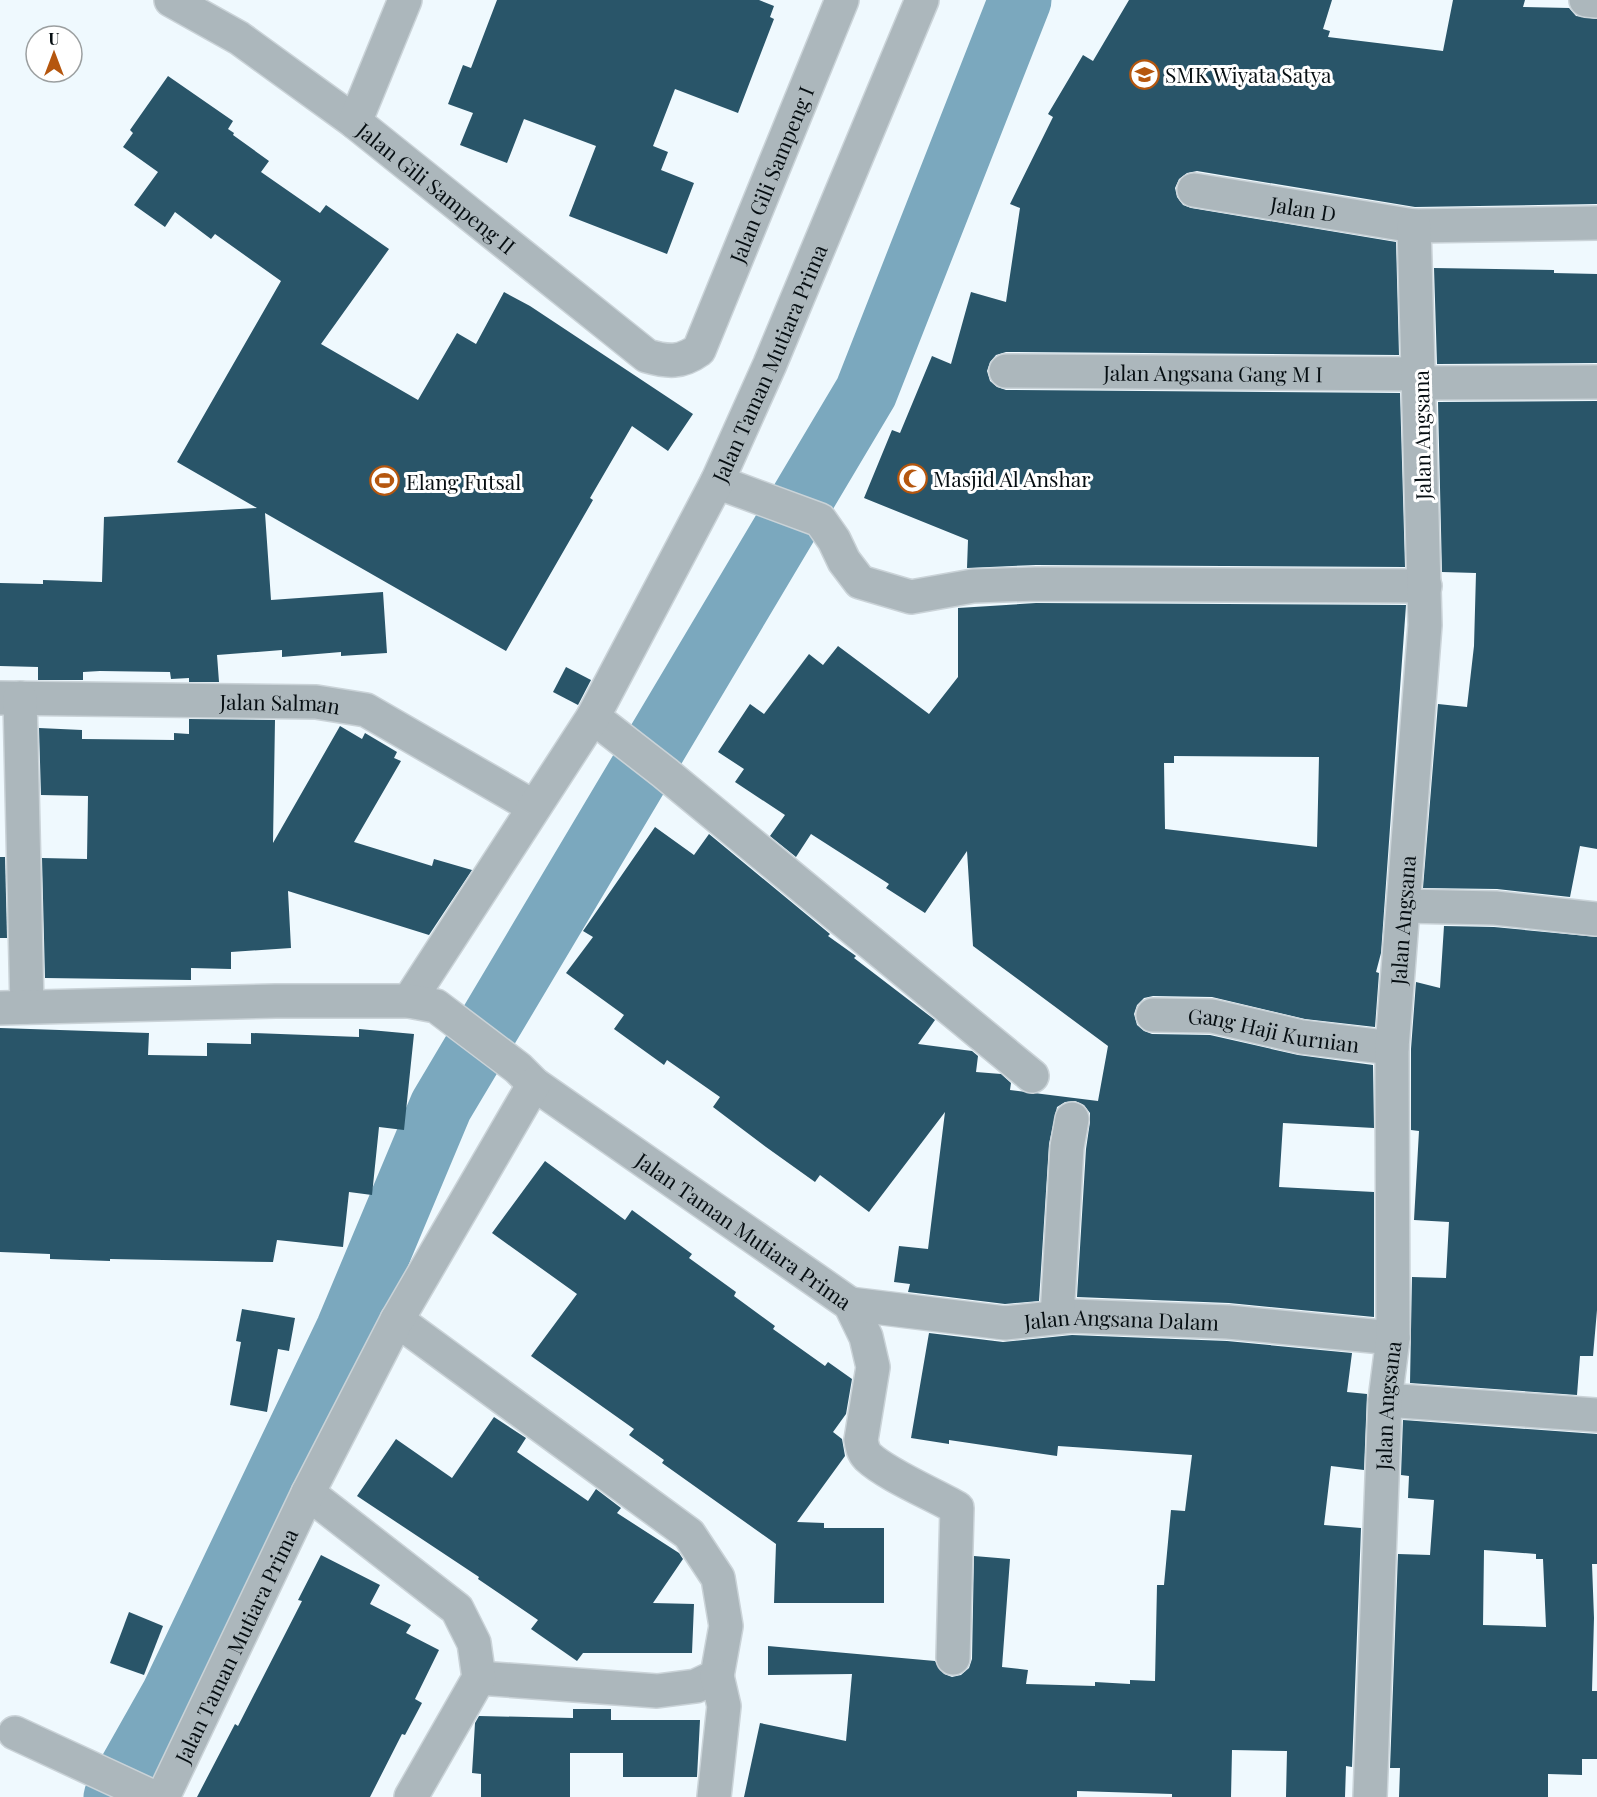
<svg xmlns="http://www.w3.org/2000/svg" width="1597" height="1797" font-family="'Playfair Display',serif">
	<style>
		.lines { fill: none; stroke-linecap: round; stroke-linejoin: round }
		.river { stroke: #7ba8be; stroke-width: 63 }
		.building { fill: #295569; fill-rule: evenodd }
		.minor-casing { stroke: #cad3d8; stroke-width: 36 }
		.minor { stroke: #acb7bc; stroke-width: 33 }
		.labels { text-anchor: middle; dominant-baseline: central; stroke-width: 6; stroke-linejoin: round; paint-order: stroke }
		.poi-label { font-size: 21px; fill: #060e12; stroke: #fff; text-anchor: start }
		.street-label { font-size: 21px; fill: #060e12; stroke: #fff }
	</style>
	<rect width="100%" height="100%" fill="#eff9fe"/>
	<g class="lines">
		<path class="river" d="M115,1797L172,1696L347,1330L441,1106L866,392L1020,0"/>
	</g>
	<g class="building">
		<path d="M497,0H759L774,6L770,17L774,19L738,113L675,89L653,146L668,152L661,170L694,183L667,254L569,216L596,146L524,119L507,163L460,145L473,113L448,104L463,65L471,68Z"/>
		<path d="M1129,0H1332L1323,29L1330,31L1328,37L1443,51L1453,0H1525L1523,7L1569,8L1576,16L1597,19V204L1415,207L1197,171L1187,173L1179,179L1175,188L1177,197L1183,205L1191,208L1396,242L1399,355L1006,352L996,355L990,362L987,371L990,381L997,387L1006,390L1400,393L1405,567L1036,565L967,568L968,540L864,498L892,430L900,433L932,356L951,364L971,292L1006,302L1020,208L1010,204L1053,117L1048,114L1083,55L1093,61Z"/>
		<path d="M168,76L233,121L228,129L234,133L233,135L269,161L261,172L320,213L326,205L389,249L321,344L418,400L457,333L476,344L504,292L530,306L693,414L668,451L632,426L590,498L593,500L506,651L265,513L271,600L383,592L387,653L341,656V652L282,657V650L217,655L219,682H189V678L171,679L170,672L100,671L83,672V680H38V667L0,666V583L43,584V580L102,582L104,517L257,508L177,462L281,281L215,234L211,239L175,212L165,227L134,205L158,172L123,147L133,133L130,130Z"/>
		<path d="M1434,268L1554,270V273L1597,274V363L1437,364Z"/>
		<path d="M1597,401V849L1580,846L1570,897L1497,889L1423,888L1438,704L1467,707L1474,646L1476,573L1442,572L1438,402Z"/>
		<path d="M1036,603L1406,605L1381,953L1376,972L1379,973L1375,1027L1305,1019L1212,997L1153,996L1144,998L1137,1005L1134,1014L1137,1025L1144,1031L1152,1034L1210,1035L1298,1055L1373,1065L1374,1128L1283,1123L1279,1187L1374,1192V1317L1229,1303L1077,1297L1086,1149L1090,1122V1113L1084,1105L1075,1101L1065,1102L1057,1107L1049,1144L1039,1301L1005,1304L908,1292L910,1284L894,1282L899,1246L928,1249L945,1112L869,1212L820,1175L815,1182L766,1147L713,1107L720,1097L667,1060L664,1065L614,1029L624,1015L566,973L593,937L583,931L655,827L694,855L709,834L830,934L828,936L856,956L854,958L935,1020L918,1044L972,1051L978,1056L976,1072L1001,1074L1011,1083L1010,1090L1098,1101L1108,1046L973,946L967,851L925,913L886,888L889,884L811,834L796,857L770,836L785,815L735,782L744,769L718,752L750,704L764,714L809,654L823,665L838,646L929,714L958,677V608ZM1174,756L1319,757L1317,847L1165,829L1164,763H1174Z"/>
		<path d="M566,667L591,680L578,705L553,692Z"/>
		<path d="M189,719L275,720L273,843L340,726L362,739L365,733L397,752L394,758L401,761L354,842L432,866L434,859L472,870L429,935L288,891L291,948L231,952V969L191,968V980L45,978L42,858L87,859L88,796L41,795L39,728L82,730V739L174,740V733L189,734Z"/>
		<path d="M0,857H5L7,938H0Z"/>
		<path d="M1444,926L1494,927L1597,937V1310L1593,1356H1580L1577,1395L1410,1383L1412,1277L1446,1278L1449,1222L1414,1220L1419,1131L1411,1130V1049L1416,982L1440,988Z"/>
		<path d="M0,1028L149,1033L148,1055L207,1056V1043L251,1044V1033L359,1037V1029L414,1034L404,1130L379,1127L372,1195L349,1192L343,1247L277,1240L273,1262L110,1259V1261L50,1259V1254L0,1252Z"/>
		<path d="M545,1161L625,1220L632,1210L692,1254L689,1258L736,1292L734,1296L775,1326L773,1329L825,1366L828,1362L852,1379L846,1414L833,1432L842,1439L845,1456L797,1522L824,1523V1528H884V1603H774L776,1544L662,1463L664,1460L629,1435L634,1429L531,1356L577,1294L492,1233Z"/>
		<path d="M242,1309L295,1318L289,1351L278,1349L267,1412L230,1405L241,1342L236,1341Z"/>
		<path d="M929,1333L1003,1342L1072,1335L1227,1341L1352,1353L1347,1392L1367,1394L1364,1470L1331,1466L1324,1525L1361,1528L1352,1767L1346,1766L1345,1797H1286L1287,1751L1232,1750L1231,1797H1172V1794L1077,1791V1797H744L760,1723L846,1741L852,1674L768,1675V1646L935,1661L944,1674L952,1677L961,1675L969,1668L972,1659L974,1556L1010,1559L1002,1667L1028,1670L1026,1684L1095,1686V1682L1130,1684V1680L1155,1681L1157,1585H1164L1171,1510L1185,1511L1192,1455L1058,1446L1057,1456L949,1440V1444L911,1438Z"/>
		<path d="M494,1417L526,1438L517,1452L588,1501L596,1489L621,1508L617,1513L679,1553L683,1559L653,1603L694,1604L692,1653H583L577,1661L531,1629L538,1620L478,1579L479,1577L357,1496L396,1439L452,1478Z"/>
		<path d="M1403,1420L1597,1434V1564H1592L1594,1618L1592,1691H1597V1759H1582V1775L1548,1774V1797H1399L1400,1768H1390L1398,1554L1430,1555L1434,1500L1408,1498L1409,1476L1401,1475ZM1484,1550L1536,1554V1559H1543L1546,1627L1483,1625Z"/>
		<path d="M321,1555L380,1585L370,1604L411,1625L406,1633L439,1650L415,1699L422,1703L405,1735L402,1734L370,1797H197L235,1724L238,1726L302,1601L298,1600Z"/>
		<path d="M129,1612L163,1626L144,1675L110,1663Z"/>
		<path d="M573,1709H611V1720H700L697,1777H623V1753H570V1797H481V1774L472,1773L475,1723L479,1716L573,1718Z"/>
	</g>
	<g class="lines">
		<defs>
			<g id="minor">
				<path id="s1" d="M171,0L239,38L355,122L647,356C668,362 681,363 699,350L842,0"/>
				<path d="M1586,0L1597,1"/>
				<path d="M355,122L405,0"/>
				<path id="s2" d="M1194,190L1414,226L1597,223"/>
				<path id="s3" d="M1006,371L1419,374"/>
				<path d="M1419,383L1597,382"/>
				<path d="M717,482L820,520L834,540L844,561L860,582L911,597L973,586L1036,584L1425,586"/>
				<path id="s4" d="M0,698L316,702L366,710L534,807"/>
				<path d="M20,698L27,1007"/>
				<path d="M593,717L665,773L1032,1076"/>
				<path d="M1404,906L1495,908L1597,919"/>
				<path id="s5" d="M409,1001L593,717L717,482L770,364L922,0"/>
				<path id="s6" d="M0,1008L276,1001H409L436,1006L518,1068L534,1084L850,1304L866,1337L873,1367L861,1440C862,1446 863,1452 868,1457C887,1475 933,1494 957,1508L953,1658"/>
				<path id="s7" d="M1153,1015L1212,1016L1302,1037L1392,1048"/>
				<path id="s8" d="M850,1304L1005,1323L1071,1316L1228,1322L1393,1338"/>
				<path d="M1057,1317L1067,1147L1072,1119"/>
				<path d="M397,1320L689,1534L718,1578L726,1626L717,1676L696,1686L657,1691L479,1678"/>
				<path d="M1385,1400L1597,1415"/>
				<path d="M308,1493L457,1609L474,1643L479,1678L411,1797"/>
				<path d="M15,1733L153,1797"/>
				<path id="s9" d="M163,1797L308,1493L397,1320L534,1084"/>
				<path d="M714,1797L724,1706L717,1676"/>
				<path id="s10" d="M1370,1797L1385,1400L1393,1338L1392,1048L1425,625L1414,226"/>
			</g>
		</defs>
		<use href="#minor" class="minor-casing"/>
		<use href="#minor" class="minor"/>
	</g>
	<defs>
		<symbol id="school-ring" viewBox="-11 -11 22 22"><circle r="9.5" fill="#fff" stroke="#b5560e" stroke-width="1.5"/><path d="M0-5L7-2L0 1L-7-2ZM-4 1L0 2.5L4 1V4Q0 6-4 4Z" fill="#b5560e"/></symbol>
		<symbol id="mosque-ring" viewBox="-11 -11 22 22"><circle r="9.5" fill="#fff" stroke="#b5560e" stroke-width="1.5"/><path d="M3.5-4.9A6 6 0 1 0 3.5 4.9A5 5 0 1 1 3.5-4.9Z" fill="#b5560e"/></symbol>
		<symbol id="stadium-ring" viewBox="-11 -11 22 22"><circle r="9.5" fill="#fff" stroke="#b5560e" stroke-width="1.5"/><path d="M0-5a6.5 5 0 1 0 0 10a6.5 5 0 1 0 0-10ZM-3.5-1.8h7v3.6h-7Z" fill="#b5560e"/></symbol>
	</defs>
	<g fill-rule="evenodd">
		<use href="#school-ring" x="1128" y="58" width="33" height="33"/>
		<use href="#mosque-ring" x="896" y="462" width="33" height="33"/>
		<use href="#stadium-ring" x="368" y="464" width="33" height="33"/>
	</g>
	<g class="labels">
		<g class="poi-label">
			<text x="1165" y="74">SMK Wiyata Satya</text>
			<text x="933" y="478">Masjid Al Anshar</text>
			<text x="406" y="481">Elang Futsal</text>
		</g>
		<g class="street-label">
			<text stroke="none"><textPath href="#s1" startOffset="840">Jalan Gili Sampeng I</textPath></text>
			<text stroke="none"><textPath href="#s1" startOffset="326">Jalan Gili Sampeng II</textPath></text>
			<text stroke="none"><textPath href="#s2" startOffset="111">Jalan D</textPath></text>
			<text stroke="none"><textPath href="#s5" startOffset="734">Jalan Taman Mutiara Prima</textPath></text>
			<text stroke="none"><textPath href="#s3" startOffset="207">Jalan Angsana Gang M I</textPath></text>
			<text transform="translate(1421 435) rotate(-91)">Jalan Angsana</text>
			<text stroke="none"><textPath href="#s4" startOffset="280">Jalan Salman</textPath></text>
			<text stroke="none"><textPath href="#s10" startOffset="878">Jalan Angsana</textPath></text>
			<text stroke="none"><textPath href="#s7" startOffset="122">Gang Haji Kurnian</textPath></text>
			<text stroke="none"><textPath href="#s6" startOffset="818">Jalan Taman Mutiara Prima</textPath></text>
			<text stroke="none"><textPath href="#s8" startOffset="273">Jalan Angsana Dalam</textPath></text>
			<text stroke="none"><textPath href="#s10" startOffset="392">Jalan Angsana</textPath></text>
			<text stroke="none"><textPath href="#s9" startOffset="168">Jalan Taman Mutiara Prima</textPath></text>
		</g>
	</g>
	<g transform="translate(54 54)"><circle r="28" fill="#ffffff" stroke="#9b9fa0" stroke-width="1.5"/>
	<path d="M0-4.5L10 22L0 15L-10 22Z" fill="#b5560e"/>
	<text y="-9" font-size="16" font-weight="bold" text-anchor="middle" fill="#060e12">U</text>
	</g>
</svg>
